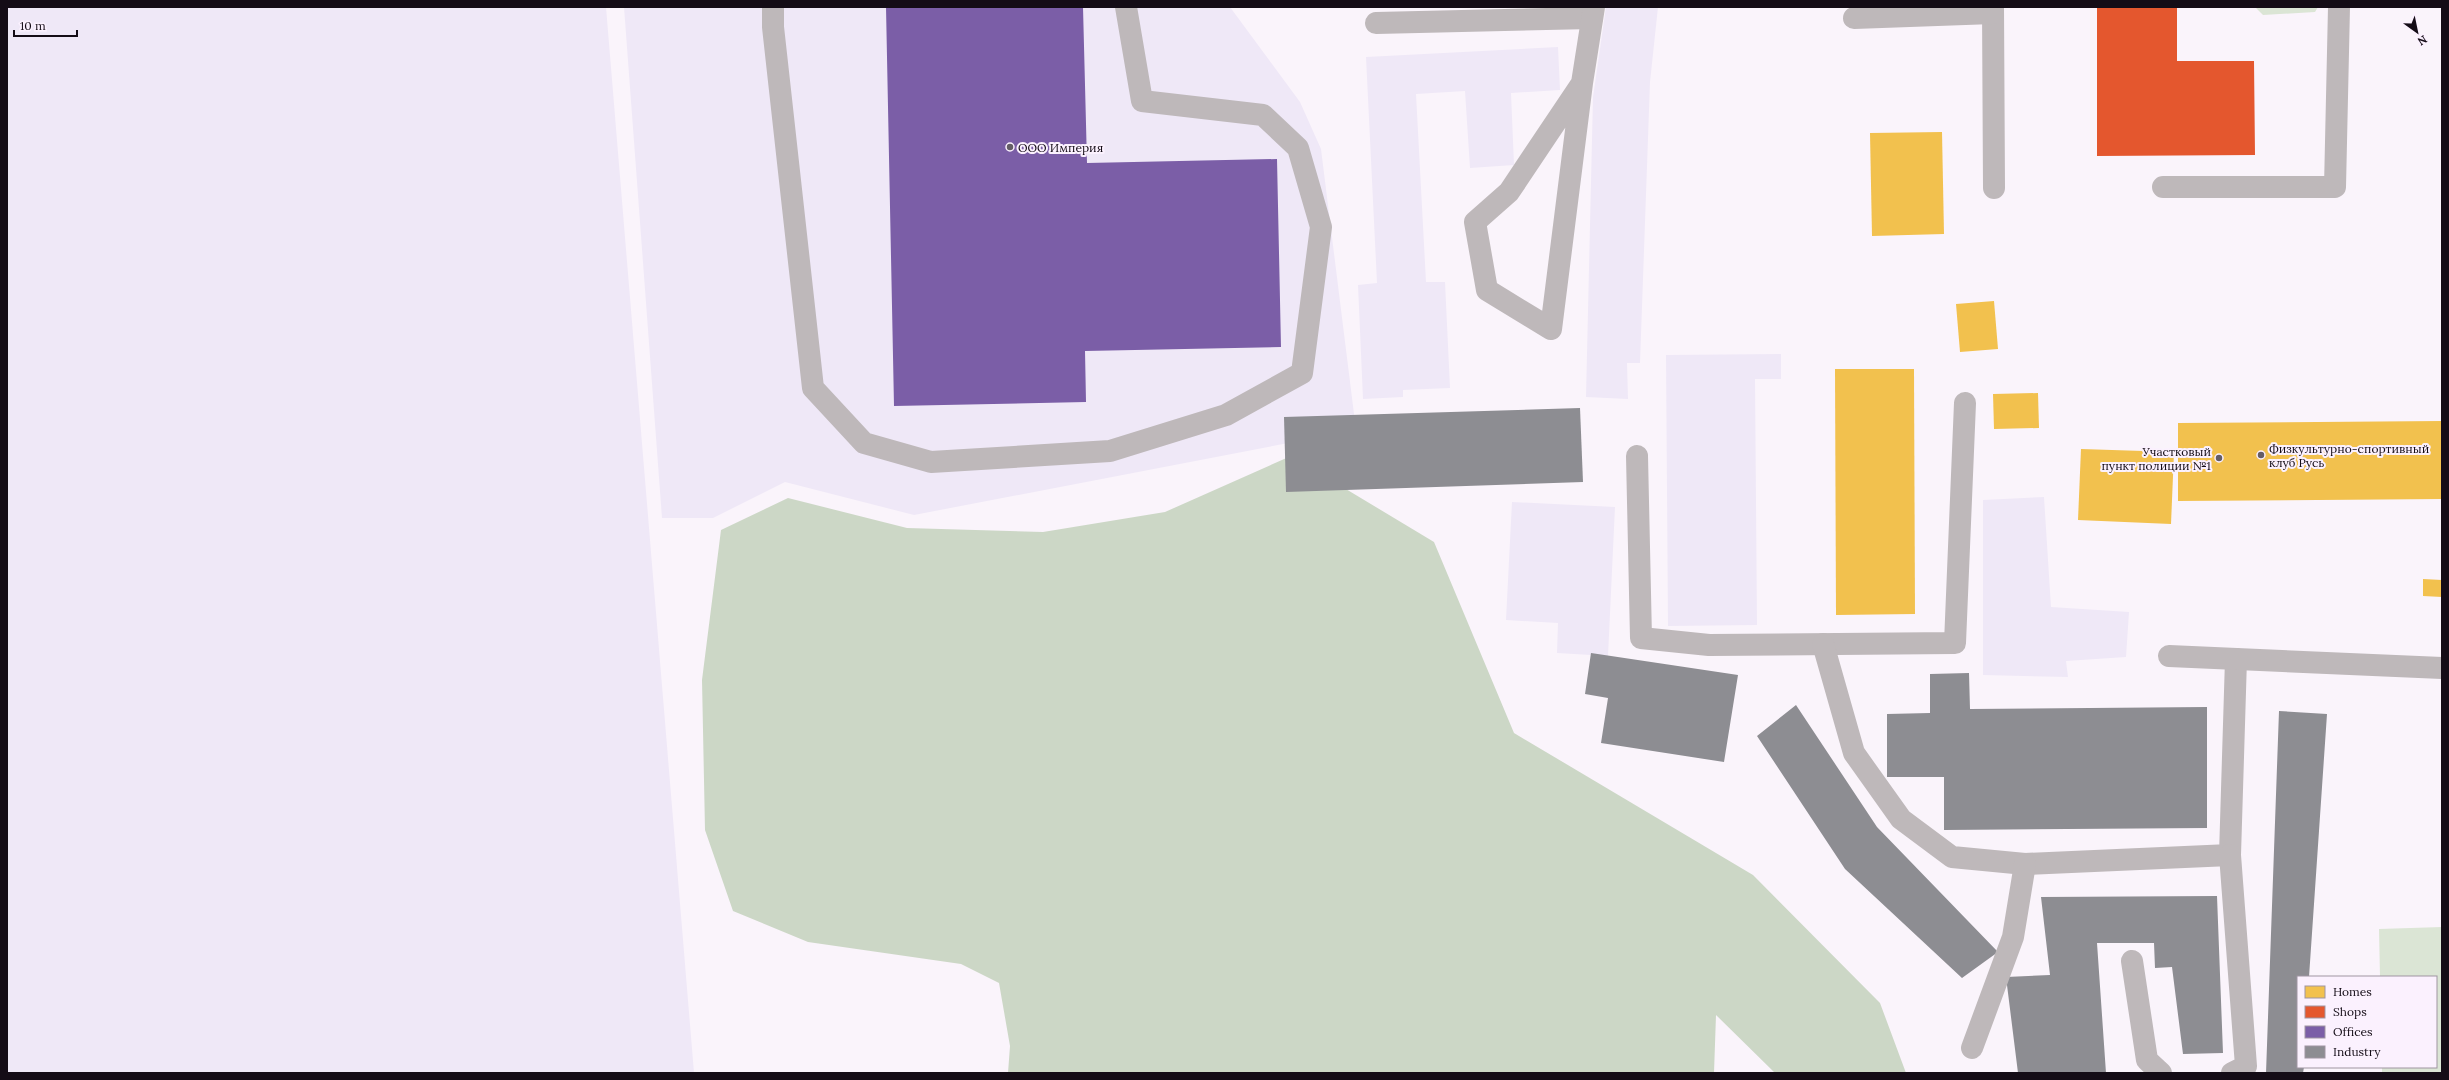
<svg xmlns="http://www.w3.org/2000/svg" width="2449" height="1080" font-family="Lora,serif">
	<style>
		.industrial { fill: #efe8f7 }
		.green { fill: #dbe5d5 }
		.forest { fill: #ccd7c6 }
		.homes { fill: #f2c14e }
		.shops { fill: #e4572e }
		.offices { fill: #7b5ea7 }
		.industry { fill: #8d8d92 }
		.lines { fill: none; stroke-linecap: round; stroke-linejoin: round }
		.minor { stroke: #beb8ba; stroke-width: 22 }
		.poi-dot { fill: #645d66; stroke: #fbf1fe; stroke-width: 1.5 }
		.labels { text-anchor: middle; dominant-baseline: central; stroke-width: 4; stroke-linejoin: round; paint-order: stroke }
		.poi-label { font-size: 12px; fill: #140c16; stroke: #fbf1fe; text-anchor: start }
	</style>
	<rect width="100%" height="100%" fill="#faf4fb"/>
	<g class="industrial">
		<path d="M7,7H606L694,1073H7Z"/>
		<path d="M624,7H1230L1300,102L1321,149L1356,430L914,515L785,482L713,518H662Z"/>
		<path d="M1606,7H1658L1650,82L1640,363H1627L1628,399L1586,397L1593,97Z"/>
		<path d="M1558,47L1560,90L1511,93L1514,165L1470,168L1465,91L1416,94L1426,282H1445L1450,388L1403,390V397L1363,399L1358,285L1377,283L1366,57Z"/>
		<path d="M1781,354V379H1755L1757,625L1668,626L1666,355Z"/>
		<path d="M2044,497L2051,607L2129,612L2126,657L2066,661L2068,677L1983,675V500Z"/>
		<path d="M1512,502L1615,507L1608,656L1557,653L1558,623L1506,620Z"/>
	</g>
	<g class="green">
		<path d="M2255,7H2318L2315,12L2263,15Z"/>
		<path d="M2442,927V1073H2382V1067H2436V977H2380L2379,929Z"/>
	</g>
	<path class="forest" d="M1291,456L1434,542L1514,733L1753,875L1880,1003L1906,1073H1775L1716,1015L1714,1073H1008L1010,1046L999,983L961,964L808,942L733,911L705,830L702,680L721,530L788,498L907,528L1043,532L1165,512Z"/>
	<g class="homes">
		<path d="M1942,132L1944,234L1872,236L1870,133Z"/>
		<path d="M1994,301L1998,349L1960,352L1956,304Z"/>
		<path d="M1835,369H1914L1915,614L1836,615Z"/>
		<path d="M2038,393L2039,428L1994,429L1993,394Z"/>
		<path d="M2442,421V499L2178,501V423Z"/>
		<path d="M2081,449L2174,452L2171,524L2078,520Z"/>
		<path d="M2423,579L2442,580V597L2423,596Z"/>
	</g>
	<path class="shops" d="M2097,7H2177V61H2254L2255,155L2097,156Z"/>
	<path class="offices" d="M886,7H1083L1087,163L1277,159L1281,347L1085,351L1086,402L894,406Z"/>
	<g class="industry">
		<path d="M1580,408L1583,482L1286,492L1284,417Z"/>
		<path d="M1591,653L1738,675L1724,762L1601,743L1608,698L1585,694Z"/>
		<path d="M1969,673L1970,709L2207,707V828L1944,830V777H1887V714L1930,713V674Z"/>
		<path d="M1796,705L1877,827L1998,952L1962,978L1845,869L1757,736Z"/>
		<path d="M2279,711L2327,714L2309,977H2298V1067H2304L2303,1073H2266Z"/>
		<path d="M2217,896L2223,1053L2183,1054L2172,967L2155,968L2154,943H2097L2106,1073H2018L2006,977L2050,975L2041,897Z"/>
	</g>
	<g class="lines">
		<g class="minor">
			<path d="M773,7V27L813,388L864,443L931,462L1110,451L1226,415L1302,373L1321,227L1298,148L1263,115L1142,101L1126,7"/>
			<path d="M1993,7L1994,188"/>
			<path d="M1854,18L1993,13"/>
			<path d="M1376,23L1592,18"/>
			<path d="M1582,83L1509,192L1475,222L1487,290L1551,329L1582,83L1594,7"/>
			<path d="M2163,187H2335L2339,7"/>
			<path d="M1637,456L1641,638L1709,645L1955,643L1965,403"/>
			<path d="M1823,644L1854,753L1901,819L1952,857L2025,864L2230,855L2236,659"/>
			<path d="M2169,656L2442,668"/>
			<path d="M2230,855L2246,1066L2232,1073"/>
			<path d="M2132,961L2147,1060L2161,1073"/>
			<path d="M1972,1048L2013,937L2025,864"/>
		</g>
	</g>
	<g class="poi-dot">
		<circle cx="1010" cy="147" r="4"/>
		<circle cx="2261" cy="455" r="4"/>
		<circle cx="2219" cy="458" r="4"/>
	</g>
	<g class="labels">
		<g class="poi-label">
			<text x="1018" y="147">ООО Империя</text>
			<text x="2269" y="448">Физкультурно-спортивный<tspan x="2269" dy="14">клуб Русь</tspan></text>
			<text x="2211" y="451" text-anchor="end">Участковый<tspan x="2211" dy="14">пункт полиции №1</tspan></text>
		</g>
	</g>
	<rect width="2449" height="1080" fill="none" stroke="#140c16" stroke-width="16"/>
	<rect x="2297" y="976" width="140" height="92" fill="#fbf1fe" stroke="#9f95a1"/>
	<rect x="2305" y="986" width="20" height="12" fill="#f2c14e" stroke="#9f95a1"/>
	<text x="2333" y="996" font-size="12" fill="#140c16">Homes</text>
	<rect x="2305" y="1006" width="20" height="12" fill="#e4572e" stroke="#9f95a1"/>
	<text x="2333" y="1016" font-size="12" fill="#140c16">Shops</text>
	<rect x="2305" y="1026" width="20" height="12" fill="#7b5ea7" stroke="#9f95a1"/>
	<text x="2333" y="1036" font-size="12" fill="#140c16">Offices</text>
	<rect x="2305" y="1046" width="20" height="12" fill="#8d8d92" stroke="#9f95a1"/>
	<text x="2333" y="1056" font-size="12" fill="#140c16">Industry</text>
	<g transform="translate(2417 32) rotate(147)" stroke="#fbf1fe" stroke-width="3" paint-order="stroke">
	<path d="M0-3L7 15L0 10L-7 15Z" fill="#140c16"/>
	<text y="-6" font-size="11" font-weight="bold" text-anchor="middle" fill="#140c16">N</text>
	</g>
	<path d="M14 30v6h63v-6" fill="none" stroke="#140c16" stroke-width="2"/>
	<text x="20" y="30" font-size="12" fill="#140c16" stroke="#fbf1fe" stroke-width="3" paint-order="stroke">10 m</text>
</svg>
